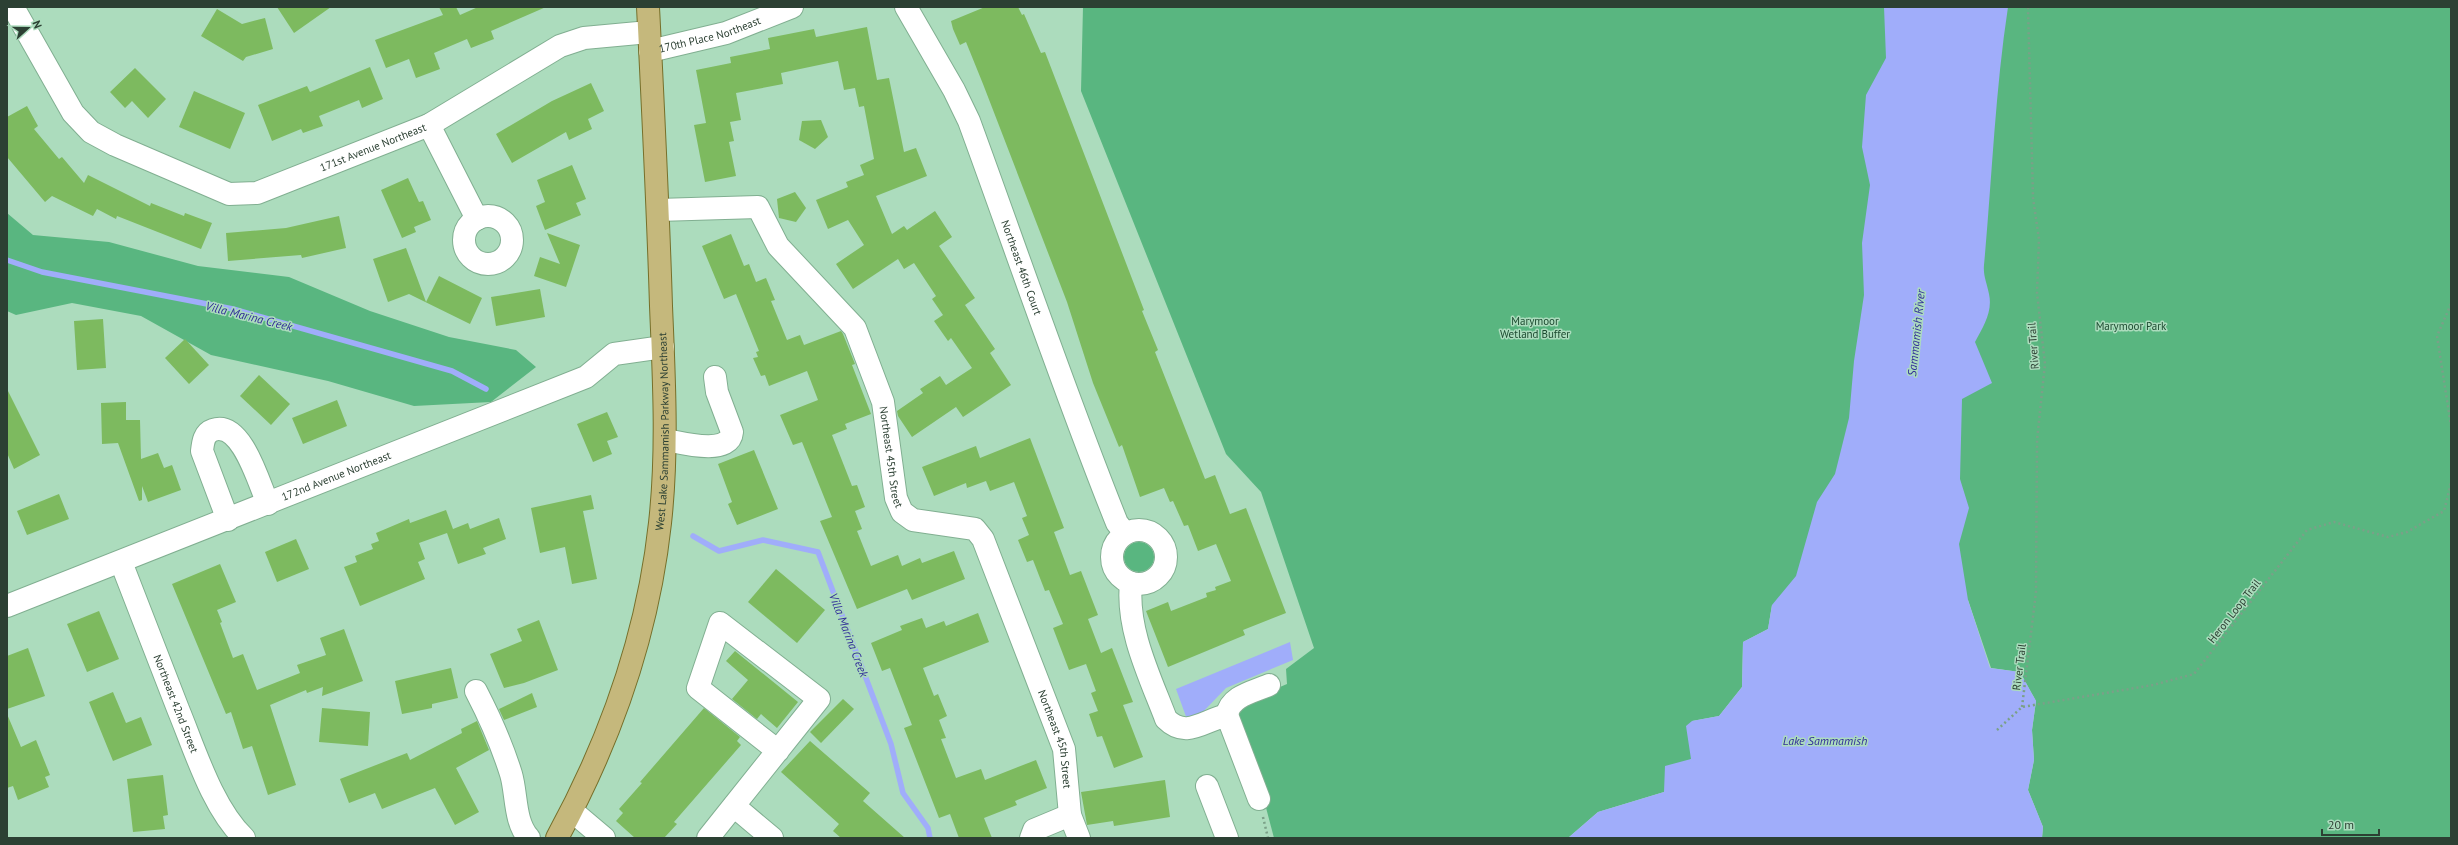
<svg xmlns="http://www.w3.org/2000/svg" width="2458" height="845" font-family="'PT Sans',sans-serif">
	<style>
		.green { fill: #59b680 }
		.water { fill: #a0adfa }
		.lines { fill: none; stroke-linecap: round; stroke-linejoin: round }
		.stream { stroke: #a0adfa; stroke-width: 5.5 }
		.building { fill: #7dba5f }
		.minor-casing { stroke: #81af91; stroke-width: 24 }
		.major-casing { stroke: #766f2a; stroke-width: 24 }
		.path { stroke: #7ba088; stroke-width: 2.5; stroke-dasharray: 2 3; stroke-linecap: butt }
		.minor { stroke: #fff; stroke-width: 22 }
		.major { stroke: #c5b87c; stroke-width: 22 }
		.labels { text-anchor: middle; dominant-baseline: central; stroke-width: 3; stroke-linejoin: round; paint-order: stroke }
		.street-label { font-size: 11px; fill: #2c4033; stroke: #acdcbd }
		.park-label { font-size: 11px; fill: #1c4a30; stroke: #acdcbd }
		.water-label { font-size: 12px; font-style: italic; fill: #312e99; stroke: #acdcbd }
	</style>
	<rect width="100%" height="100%" fill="#acdcbd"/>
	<g class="green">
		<path d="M1083,7H2451V838H2042L2043,827L2028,790L2034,760L2032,730L2036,701L2020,672L1991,668L1968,600L1772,605L1768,629L1743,642L1742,687L1719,716L1692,721L1691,759L1664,792L1598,812L1568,838H1274L1264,800L1234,711L1250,700L1287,684L1286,669L1314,648L1261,492L1226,454L1081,91Z"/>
		<path d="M7,213L33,235L109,242L198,266L289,277L370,311L449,337L516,350L536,367L491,402L414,406L328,381L211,355L141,316L72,303L16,315L7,311Z"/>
		<circle cx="1139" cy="557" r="15"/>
	</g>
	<g class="water">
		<path d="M1884,7H2008C1995,92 1992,179 1984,265C1983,276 1987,283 1989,294C1993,312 1983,327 1975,342L1992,383L1962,399L1960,479L1969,508L1959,544L1968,600L1990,668L2020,672L2036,701L2032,730L2034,760L2028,790L2043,827L2042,838H1568L1598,812L1664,792L1665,766L1691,759L1686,726L1692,721L1719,716L1742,687L1743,642L1768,629L1772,605L1796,576L1817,502L1835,474L1849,418L1854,361L1864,295L1862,243L1870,185L1862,147L1866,95L1886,58Z"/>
		<path d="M1290,642L1293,660L1226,688L1197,718L1188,722L1176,689Z"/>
	</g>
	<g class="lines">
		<g class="stream">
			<path d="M7,260L42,272L233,309L452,371L486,389"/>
			<path d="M693,536L719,551L763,540L818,552L891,744L903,793L928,828L930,838"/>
		</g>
	</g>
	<g class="building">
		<path d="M277,7H331L294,33Z"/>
		<path d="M439,7H456L460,15L478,7H546L491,31L494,39L471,48L467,39L434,53L440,69L416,78L409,59L386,68L375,40L443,15Z"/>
		<path d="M985,7H1018L1022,15L1024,14L1041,53L1045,52L1144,310L1142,311L1158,350L1155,352L1205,479L1215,475L1230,514L1246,508L1286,613L1243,630L1245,635L1168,667L1146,611L1168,602L1171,611L1207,597L1206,593L1216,590L1215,587L1231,581L1216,544L1198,551L1188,525L1184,526L1173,501L1170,502L1164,488L1140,497L1122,445L1119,447L1093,383L1067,302L983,84L966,42L960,45L953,29L951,21Z"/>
		<path d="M217,9L242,24L265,18L273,49L246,57L243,61L201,36Z"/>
		<path d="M867,27L877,80L889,78L904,152L916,148L927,176L876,196L892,234L904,226L907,230L935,211L952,237L939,246L975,298L965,305L995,349L990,353L1011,385L963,417L956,407L912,437L898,416L897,411L923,393L920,389L940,376L946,385L972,368L951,338L948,341L934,321L943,315L932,299L936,296L914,263L904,269L898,259L853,289L836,264L864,245L848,220L828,229L816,200L848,187L846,182L864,175L860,165L874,159L864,106L859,107L855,88L844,90L838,61L781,73L783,84L736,93L741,120L730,122L734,141L729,142L736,176L705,182L694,125L706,123L696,70L731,63L730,57L770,49L768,38L814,29L816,37Z"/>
		<path d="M370,67L383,99L362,108L359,100L319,116L323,126L303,133L301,129L272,141L258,105L307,86L310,92Z"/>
		<path d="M135,68L166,99L148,118L132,101L125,108L110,92Z"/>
		<path d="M591,83L604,111L588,119L592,129L569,140L566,132L512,163L496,134L552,101Z"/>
		<path d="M194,91L245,113L230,149L179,127Z"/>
		<path d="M27,106L38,126L34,129L59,159L62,157L84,183L88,175L150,206L151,203L184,216L185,213L212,223L201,249L117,216L116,219L97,209L93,216L52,196L45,202L7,157V117Z"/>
		<path d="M821,120L828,137L815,149L799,140L802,121Z"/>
		<path d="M572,165L586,199L576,203L581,215L545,230L536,206L545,202L537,180Z"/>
		<path d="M408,178L419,202L423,201L431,220L414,227L416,232L402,238L381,190Z"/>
		<path d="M795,192L806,208L796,222L779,218L777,199Z"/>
		<path d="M339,216L346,248L302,258L301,255L228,261L226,233L286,228Z"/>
		<path d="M547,233L580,245L566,287L534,276L540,257L560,264Z"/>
		<path d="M731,234L744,266L749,264L756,282L766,278L775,300L771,301L787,340L800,335L804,345L841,331L843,334L855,364L852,365L871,414L845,424L847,429L832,435L852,486L857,485L865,507L855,511L862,529L857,531L871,566L898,555L902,566L920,558L922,563L954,551L965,579L912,600L907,589L857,609L820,521L832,517L802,442L793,445L780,415L818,400L807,371L769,386L765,375L761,376L753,358L758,357L756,352L759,351L736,294L724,299L702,246Z"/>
		<path d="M406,248L426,302L439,276L482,298L470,324L409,294L388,302L373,259Z"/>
		<path d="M540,289L545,317L496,326L491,297Z"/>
		<path d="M103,319L106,368L77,370L74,321Z"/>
		<path d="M185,339L209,365L189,384L165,358Z"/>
		<path d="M259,375L290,404L271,425L240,396Z"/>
		<path d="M7,389L40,455L14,469L7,453Z"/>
		<path d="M337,400L347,426L303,444L292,418Z"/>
		<path d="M126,402V420H140L141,459L158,453L164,468L172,465L181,490L148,502L142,486V500L139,501L118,443L102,444L101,403Z"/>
		<path d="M607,412L618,437L607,441L612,454L593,462L577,424Z"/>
		<path d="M1030,438L1064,528L1054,532L1070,575L1081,571L1098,615L1088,619L1101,653L1112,648L1133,702L1123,705L1143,757L1114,768L1102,736L1097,737L1089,714L1098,711L1091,693L1096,691L1086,664L1069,670L1053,628L1063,624L1049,590L1045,591L1033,560L1027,562L1018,540L1029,535L1022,518L1027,516L1014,482L990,491L986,481L967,488L966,483L934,496L922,467L976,446L980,458Z"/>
		<path d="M754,450L778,509L737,525L728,504L732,502L718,464Z"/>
		<path d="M59,494L69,519L27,535L17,511Z"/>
		<path d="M591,495L594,509L583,511L597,579L572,584L565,547L540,553L531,508Z"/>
		<path d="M446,510L453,529L468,523L470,529L499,518L506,539L483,548L486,554L458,564L447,533L419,543L425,559L418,562L425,579L360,606L344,567L357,562L355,556L373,549L371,544L379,541L376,533L409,519L410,523Z"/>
		<path d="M296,539L309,569L277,582L265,552Z"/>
		<path d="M220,564L236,602L217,610L222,622L220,623L233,658L243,654L257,690L300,673L297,665L326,655L320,638L344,629L363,681L322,696L323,687L307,693L306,690L270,705L296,785L268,795L252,746L243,749L231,712L226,714L172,584Z"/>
		<path d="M776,569L825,610L797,643L748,602Z"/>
		<path d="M99,611L119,659L87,672L67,624Z"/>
		<path d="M978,613L989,642L923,668L934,696L938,694L947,716L939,720L946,738L941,739L956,778L981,769L985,780L1036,760L1047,788L1015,801L1017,805L984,818L992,838H959L950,814L939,818L904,728L912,725L890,668L882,671L871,643L902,630L900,626L922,618L926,628L944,621L946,626Z"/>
		<path d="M539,620L558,670L524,683L504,688L490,654L522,641L517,629Z"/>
		<path d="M28,648L45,696L7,709V656Z"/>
		<path d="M735,651L798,702L777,728L761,714L757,719L732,699L748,680L726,661Z"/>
		<path d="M451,668L458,698L432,704V708L402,714L395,681Z"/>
		<path d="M113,692L126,723L141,717L152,745L113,761L89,702Z"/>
		<path d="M532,693L537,707L504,720L499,709Z"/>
		<path d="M843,699L854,709L821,743L810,732Z"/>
		<path d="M322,708L370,712L368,746L319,742Z"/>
		<path d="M704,708L740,737L737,741L741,745L674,822L677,824L664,838H635L616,821L623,813L619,809L642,783L640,782Z"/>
		<path d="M7,714L21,747L36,740L50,775L45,777L49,787L18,800L13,786L7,788Z"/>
		<path d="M477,721L489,750L456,768L479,812L455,825L435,788L382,809L375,793L349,803L340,779L407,753L410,760L462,733L461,729Z"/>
		<path d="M810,741L870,793L863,801L905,838H841L833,831L839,824L781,772Z"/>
		<path d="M163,775L168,815L163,816L165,829L133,832L127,779Z"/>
		<path d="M1165,780L1170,817L1114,826L1113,821L1087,825L1081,792Z"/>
	</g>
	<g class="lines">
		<defs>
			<g id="minor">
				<path id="s1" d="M13,7L73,113L91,132L115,145L229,194L257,193L429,125L560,46L584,38L649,32"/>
				<path id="s2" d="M906,7L954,90L969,121C1018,255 1064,391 1117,523L1125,533"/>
				<path id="s3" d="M650,51L726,33L792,7"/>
				<path d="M429,125L477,219"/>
				<path id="s4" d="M658,210L758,207L778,246L855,328L883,402L896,498L902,512L913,520L975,529L983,539L1064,749L1070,815L1079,838"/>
				<circle cx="488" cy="240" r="24"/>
				<path d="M666,440C682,443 730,456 732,432L717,392L715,377"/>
				<path d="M228,520L202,451C203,442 204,433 213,430C242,420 259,484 268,504"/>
				<circle cx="1139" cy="557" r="27"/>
				<path id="s5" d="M121,562C140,611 159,660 178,709C195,750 212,807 244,838"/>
				<path d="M1131,583C1126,629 1150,677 1166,719C1186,739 1203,721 1227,715L1259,799"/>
				<path id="s6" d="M7,606L586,377L614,354L663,347"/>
				<path d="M476,691C490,718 502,745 511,774C517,794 514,822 529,838"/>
				<path d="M1227,715C1230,696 1253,692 1269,685"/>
				<path d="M1207,786L1227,838"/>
				<path d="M734,806L772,838"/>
				<path d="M572,811L604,838"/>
				<path d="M708,838L819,699L720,623L698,688L778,751"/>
				<path d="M1031,838L1034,830L1070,815"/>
			</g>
			<g id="major">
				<path id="s7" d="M557,838C610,741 648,634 660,523C668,451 664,378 661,306C658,206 653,107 648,7"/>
			</g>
		</defs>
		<use href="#minor" class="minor-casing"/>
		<use href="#major" class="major-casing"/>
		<g class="path">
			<path d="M2451,304L2437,336L2451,426"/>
			<path d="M2022,707L2036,592L2037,440L2045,364L2037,293L2039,239L2033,198L2028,7"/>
			<path d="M1997,730L2022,707L2153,685L2194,674L2307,530L2334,522L2388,537L2407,532L2444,511L2451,483"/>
			<path d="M1263,817L1268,838"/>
		</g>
		<use href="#minor" class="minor"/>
		<use href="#major" class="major"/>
	</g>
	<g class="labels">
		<g class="street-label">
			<text stroke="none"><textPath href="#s3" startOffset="62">170th Place Northeast</textPath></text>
			<text stroke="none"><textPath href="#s1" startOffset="452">171st Avenue Northeast</textPath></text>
			<text stroke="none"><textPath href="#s2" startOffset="286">Northeast 46th Court</textPath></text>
			<text transform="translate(2033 346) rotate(-94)">River Trail</text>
			<text stroke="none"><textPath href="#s7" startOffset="425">West Lake Sammamish Parkway Northeast</textPath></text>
			<text stroke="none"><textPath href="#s4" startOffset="391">Northeast 45th Street</textPath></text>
			<text stroke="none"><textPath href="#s6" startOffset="354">172nd Avenue Northeast</textPath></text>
			<text transform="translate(2234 611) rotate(-52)">Heron Loop Trail</text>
			<text transform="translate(2019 667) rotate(-83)">River Trail</text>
			<text stroke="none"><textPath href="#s5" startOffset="152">Northeast 42nd Street</textPath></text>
			<text stroke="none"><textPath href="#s4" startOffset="750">Northeast 45th Street</textPath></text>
		</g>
		<g class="park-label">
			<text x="1535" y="321">Marymoor<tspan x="1535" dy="13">Wetland Buffer</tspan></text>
			<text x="2131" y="326">Marymoor Park</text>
		</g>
		<g class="water-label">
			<text transform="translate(249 316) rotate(14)">Villa Marina Creek</text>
			<text transform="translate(1916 333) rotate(-84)">Sammamish River</text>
			<text transform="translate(849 635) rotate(69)">Villa Marina Creek</text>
			<text x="1825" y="740">Lake Sammamish</text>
		</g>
	</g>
	<rect width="2458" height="845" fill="none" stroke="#2c4033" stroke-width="16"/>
	<g transform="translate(28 28) rotate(69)" stroke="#acdcbd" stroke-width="3" paint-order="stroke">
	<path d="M0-3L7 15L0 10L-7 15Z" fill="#2c4033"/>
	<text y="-6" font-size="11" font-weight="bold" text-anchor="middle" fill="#2c4033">N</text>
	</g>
	<path d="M2322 829v6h57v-6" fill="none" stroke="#2c4033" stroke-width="2"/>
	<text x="2328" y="829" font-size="12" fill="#2c4033" stroke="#acdcbd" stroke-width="3" paint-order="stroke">20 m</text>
</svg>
